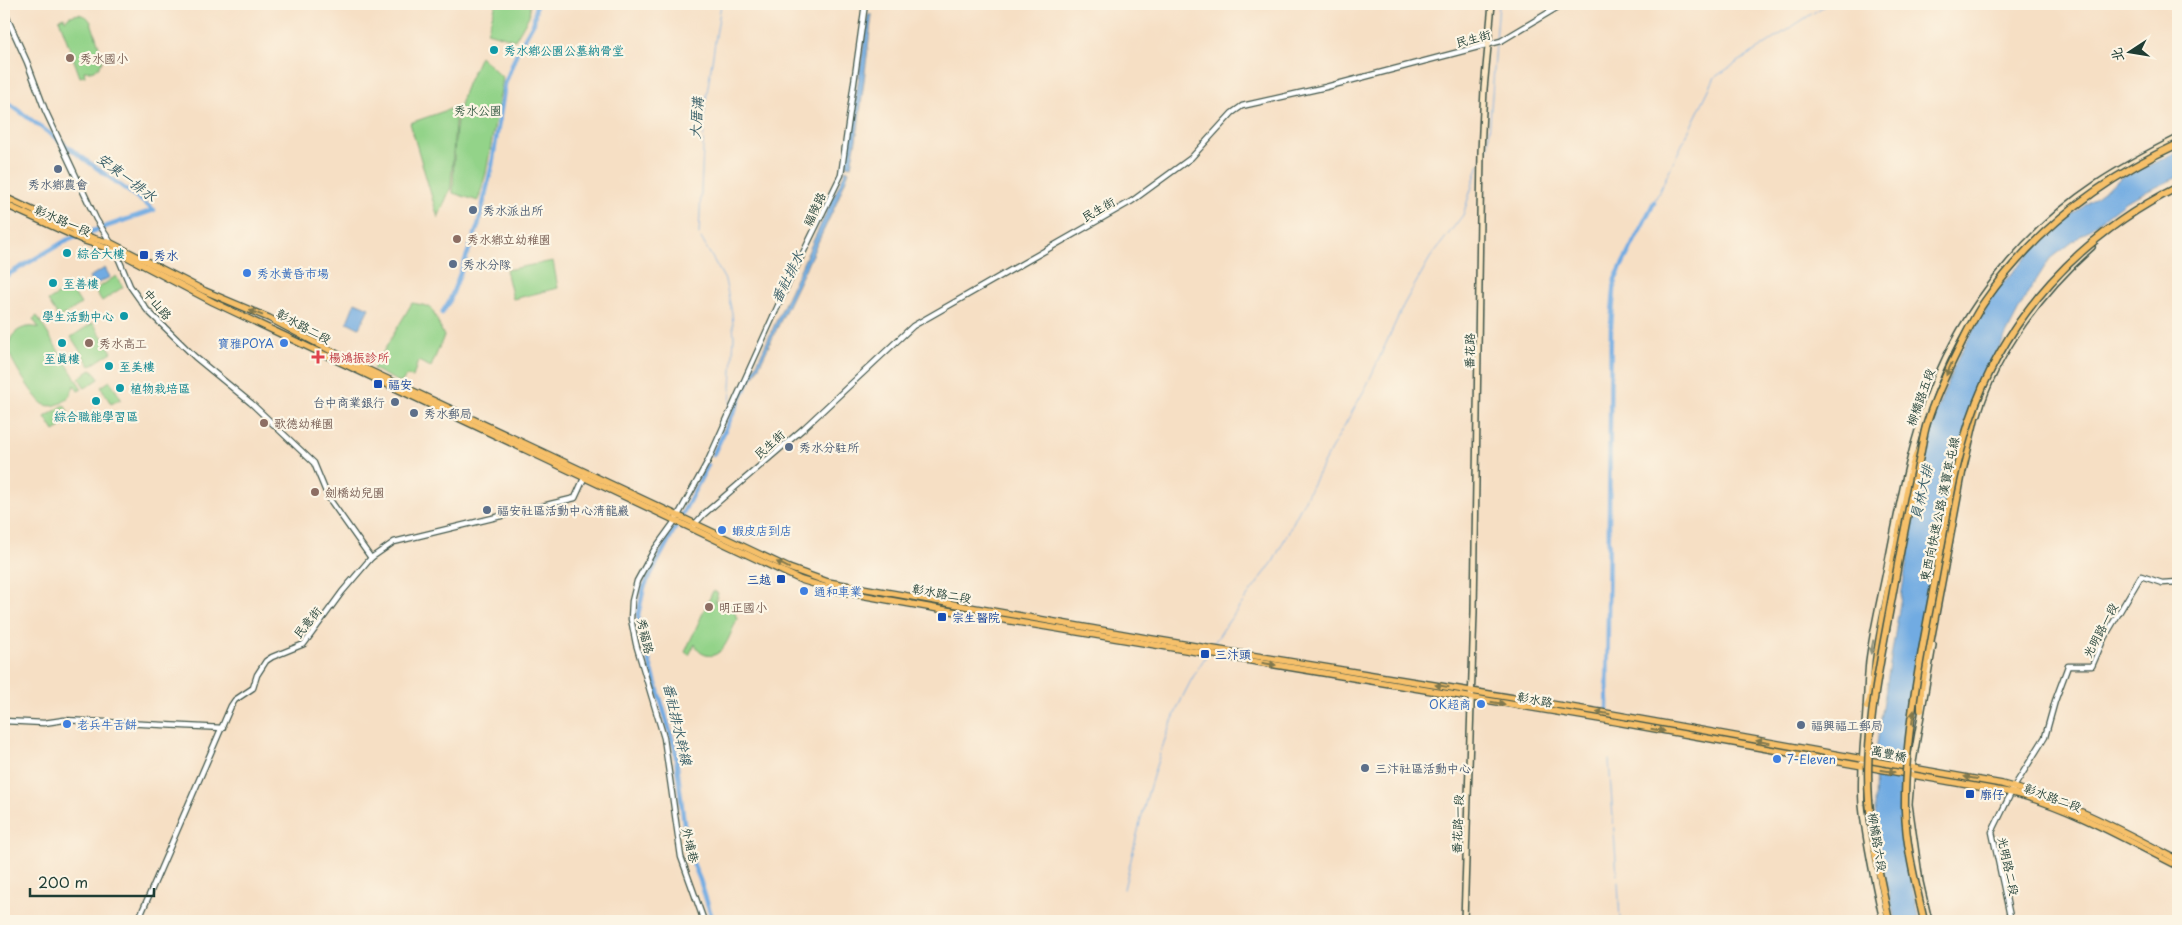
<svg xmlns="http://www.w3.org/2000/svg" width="2182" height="925" font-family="'Playpen Sans','LXGW WenKai TC',sans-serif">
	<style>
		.green { fill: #93d389; stroke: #59885e }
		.water { fill: #71abe2; stroke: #48748b }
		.pier { fill: #f6dfc4 }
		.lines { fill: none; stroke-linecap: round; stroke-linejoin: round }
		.stream { stroke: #71abe2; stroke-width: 1 }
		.canal { stroke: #71abe2; stroke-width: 4.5 }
		.tertiary-casing { stroke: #3f554a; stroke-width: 7 }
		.secondary-casing { stroke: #3f554a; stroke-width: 8 }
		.primary-casing { stroke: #3f554a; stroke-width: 8 }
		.trunk-casing { stroke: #3f554a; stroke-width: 9 }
		.tertiary { stroke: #fff; stroke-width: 4.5 }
		.secondary { stroke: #fbe6c4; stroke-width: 5 }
		.primary { stroke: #f6c06b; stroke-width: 5.5 }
		.trunk { stroke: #f6c06b; stroke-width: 6 }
		.trunk-bridge-casing { stroke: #3f554a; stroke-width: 9; stroke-linecap: butt }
		.trunk-bridge { stroke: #f6c06b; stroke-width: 6 }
		.oneway { fill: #80784d }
		.oneway2 { fill: #8d927c }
		.culture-dot { fill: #0f9aa8; stroke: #fcf5e5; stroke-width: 2 }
		.education-dot { fill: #8d6e63; stroke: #fcf5e5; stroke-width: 2 }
		.service-dot { fill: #5c6f8a; stroke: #fcf5e5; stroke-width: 2 }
		.transit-dot { fill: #1a4fb4; stroke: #fcf5e5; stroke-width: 2 }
		.shop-dot { fill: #3f7fe0; stroke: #fcf5e5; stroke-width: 2 }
		.health-dot { fill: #e0444e; stroke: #fcf5e5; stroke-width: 2 }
		.labels { text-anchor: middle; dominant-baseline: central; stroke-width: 4.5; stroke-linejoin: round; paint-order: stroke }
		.street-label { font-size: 12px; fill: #1f3d34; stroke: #fcf5e5 }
		.culture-label { font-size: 12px; fill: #0d838f; stroke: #fcf5e5; text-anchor: start }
		.education-label { font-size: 12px; fill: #785e54; stroke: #fcf5e5; text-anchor: start }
		.park-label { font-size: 12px; fill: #365b45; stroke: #fcf5e5 }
		.service-label { font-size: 12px; fill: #4e5e75; stroke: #fcf5e5; text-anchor: start }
		.transit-label { font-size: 12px; fill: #164399; stroke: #fcf5e5; text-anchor: start }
		.shop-label { font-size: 12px; fill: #366cbe; stroke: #fcf5e5; text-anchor: start }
		.health-label { font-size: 12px; fill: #be3a42; stroke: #fcf5e5; text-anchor: start }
		.water-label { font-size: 14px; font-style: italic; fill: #385e68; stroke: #fcf5e5 }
	</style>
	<rect width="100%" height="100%" fill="#fcf5e5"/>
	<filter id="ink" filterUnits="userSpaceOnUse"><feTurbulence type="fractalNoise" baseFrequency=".02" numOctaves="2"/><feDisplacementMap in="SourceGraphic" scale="10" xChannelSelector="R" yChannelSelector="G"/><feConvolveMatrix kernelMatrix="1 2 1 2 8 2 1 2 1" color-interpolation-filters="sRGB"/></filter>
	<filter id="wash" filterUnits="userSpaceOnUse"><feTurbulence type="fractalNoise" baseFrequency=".0096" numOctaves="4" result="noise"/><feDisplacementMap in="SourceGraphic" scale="20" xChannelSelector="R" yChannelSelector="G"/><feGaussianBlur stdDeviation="1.12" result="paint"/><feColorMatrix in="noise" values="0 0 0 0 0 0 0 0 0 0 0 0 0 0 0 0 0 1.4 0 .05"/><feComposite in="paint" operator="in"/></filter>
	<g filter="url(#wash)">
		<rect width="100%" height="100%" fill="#f6dfc4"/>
		<g class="green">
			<path d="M496,4H530L529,16L515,40L487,32Z"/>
			<path d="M79,14L87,17L91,22L103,58C101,68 94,72 84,71L85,76L80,77L59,19L64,17L65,20L70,16Z"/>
			<path d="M480,56L503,78L486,173L478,201L453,193C454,160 453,123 464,92C468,80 475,68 480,56Z"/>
			<path d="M456,107L451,187L438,218L410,123Z"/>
			<path d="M553,261L558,288L513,299L506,270Z"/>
			<path d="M116,276L123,287L102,301L95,290Z"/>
			<path d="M70,287L81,304L59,318L48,301Z"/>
			<path d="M412,303C418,304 424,305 429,307C433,308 441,330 444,336L431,367L418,361L413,377L406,376L401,383L373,369Z"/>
			<path d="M37,316L82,389L78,391L74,385C72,393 69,399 61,403C55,406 49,407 43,404C35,399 11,361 9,352C6,334 23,323 39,328L33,319Z"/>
			<path d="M93,323L112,352L90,366L71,337Z"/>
			<path d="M92,369L99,379L85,388L79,378Z"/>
			<path d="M110,381L121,399L111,404L101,387Z"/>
			<path d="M64,405L73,420L54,431L45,417Z"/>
			<path d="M713,591L718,593L715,602L723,600L732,604L737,619C731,631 724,660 706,655C700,653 697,650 695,644L689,655L685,652Z"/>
		</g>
		<g class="water">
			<path d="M868,15H872L858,129L851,166L846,165Z"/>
			<path d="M2178,152V177L2126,201L2049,260L2025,298L1985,376L1942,526L1905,726L1901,808L1906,855L1919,921H1895L1880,851L1875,810L1876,749L1928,433L1956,362L1993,294L2047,234L2121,178Z"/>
			<path d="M846,170L849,171L836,204L754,377L752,374Z"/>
			<path d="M105,268L110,277L98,283L91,282L89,277Z"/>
			<path d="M355,302L369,308L359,328L347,322Z"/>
		</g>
		<path class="pier" d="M1874,756L1902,760L1900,777L1874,773Z"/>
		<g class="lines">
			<g class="stream">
				<path d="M1496,40L1499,4"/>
				<path d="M1483,156L1488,147L1496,44"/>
				<path d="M1654,202L1715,77L1827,4"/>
				<path d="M699,234L705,106L721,4"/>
				<path d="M701,238L725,280L732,313L734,337L730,405"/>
				<path d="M732,415V416"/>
				<path d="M1212,646L1229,621L1273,562L1324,462L1366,387L1404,304L1430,258L1463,215L1479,164"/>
				<path d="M1609,760L1617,875"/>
				<path d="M1618,882L1620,921"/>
				<path d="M1124,889C1142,814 1162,720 1206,656"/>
			</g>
			<g class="canal">
				<path d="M4,100L154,210L67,240L4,277"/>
				<path d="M442,313L450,300L478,226L492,165L505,84L517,52L534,22L536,4"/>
				<path d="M713,455L754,370"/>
				<path d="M708,465L644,587L638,615L641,633L675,749L687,848L700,880L713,921"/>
				<path d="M1607,710L1611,325L1615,279L1654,202"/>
			</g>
		</g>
	</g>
	<g filter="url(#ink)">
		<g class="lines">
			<defs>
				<g id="tertiary">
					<path d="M4,11L27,62L45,110L96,219L111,243"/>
					<path d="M115,250L130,286L147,310L195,357L251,403L314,463L328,497L371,558"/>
					<path d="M694,525L704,514L804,428L913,326L1132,201L1191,158L1232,113L1242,106L1326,87L1501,41L1563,4"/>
					<path d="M4,721L44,723L64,720L223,728"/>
					<path d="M138,921L231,706L235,700L253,688L257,675L266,661L272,657L304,644L342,592L371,558L394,542L575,498L585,476"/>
					<path d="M704,921L681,857L664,738L636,644L631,619L632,601L637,581L654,550L675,521L708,461L786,288L841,175L865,4"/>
					<path d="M2011,921L1992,832L2014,787L2045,737L2055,701L2068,666H2092L2104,638L2141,576L2162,583L2178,582"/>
				</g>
				<g id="secondary">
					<path d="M1978,414C1997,350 2043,291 2092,247"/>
					<path d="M1464,921L1474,612L1481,152L1484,89L1492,4"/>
					<path d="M1883,921C1875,883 1866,845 1862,805C1860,778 1863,751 1865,724C1867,703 1867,682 1869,661C1873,629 1881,598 1887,567C1899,506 1910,445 1933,387C1963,309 2026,231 2095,185C2122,167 2150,152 2178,138"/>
					<path d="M1929,921L1920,882L1909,804L1912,768L1933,645"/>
				</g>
				<g id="primary">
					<path d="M4,197L92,238L111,243L205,291L269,318L362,367L789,568L828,582L1146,638L1600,712L2002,784C2067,801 2119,829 2178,860"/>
					<path d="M4,204L85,241L116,251L213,302L801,580L838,591L939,609L1600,719L2013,793C2072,808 2124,839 2178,866"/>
				</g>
				<g id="trunk">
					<path d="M1867,707L1870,700C1879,637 1890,574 1903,512C1908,491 1909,465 1921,446"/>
					<path d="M1921,710V689L1926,665L1962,473L1977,409"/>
					<path d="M1869,801L1874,848L1889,921"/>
				</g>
			</defs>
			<use href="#tertiary" class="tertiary-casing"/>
			<use href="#secondary" class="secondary-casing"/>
			<use href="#primary" class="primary-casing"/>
			<use href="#trunk" class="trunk-casing"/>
			<use href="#tertiary" class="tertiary"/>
			<use href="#secondary" class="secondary"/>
			<use href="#primary" class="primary"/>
			<use href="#trunk" class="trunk"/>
			<defs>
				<g id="trunk-bridge">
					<path d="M1869,801C1864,733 1880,664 1892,597C1900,551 1909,506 1919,461C1922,448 1923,435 1927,423C1935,397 1947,372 1959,348C1967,332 1975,315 1985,301C2034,231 2102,179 2178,144"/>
					<path d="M1924,921C1916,885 1906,848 1905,810C1904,741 1920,659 1933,591C1944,534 1952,475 1970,420C2005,316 2081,235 2178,187"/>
				</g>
			</defs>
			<use href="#trunk-bridge" class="trunk-bridge-casing"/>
			<use href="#trunk-bridge" class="trunk-bridge"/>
		</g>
		<defs><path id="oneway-solid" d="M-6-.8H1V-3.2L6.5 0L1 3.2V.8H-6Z" transform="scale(1.25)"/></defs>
		<g class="oneway">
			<use href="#oneway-solid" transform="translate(256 313) rotate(-159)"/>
			<use href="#oneway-solid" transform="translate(1949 369) rotate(114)"/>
			<use href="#oneway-solid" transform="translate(783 565) rotate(-154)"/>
			<use href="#oneway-solid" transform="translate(1269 664) rotate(9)"/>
			<use href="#oneway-solid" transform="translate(1442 686) rotate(-171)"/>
			<use href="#oneway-solid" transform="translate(1498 703) rotate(10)"/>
			<use href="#oneway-solid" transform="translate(1603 713) rotate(-170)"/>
			<use href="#oneway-solid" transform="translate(1913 717) rotate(-82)"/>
			<use href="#oneway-solid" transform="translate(1658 730) rotate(10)"/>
			<use href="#oneway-solid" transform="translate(1763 742) rotate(-170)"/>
			<use href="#oneway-solid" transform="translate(1888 771) rotate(9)"/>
			<use href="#oneway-solid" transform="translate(1971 778) rotate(-170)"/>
		</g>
		<use class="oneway2" href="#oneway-solid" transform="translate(1872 647) rotate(101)"/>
	</g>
	<g class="culture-dot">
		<circle cx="494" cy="50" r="5"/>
		<circle cx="67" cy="253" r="5"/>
		<circle cx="53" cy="283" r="5"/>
		<circle cx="124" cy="316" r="5"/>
		<circle cx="62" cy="343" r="5"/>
		<circle cx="109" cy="366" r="5"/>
		<circle cx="120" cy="388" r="5"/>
		<circle cx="96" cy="401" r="5"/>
	</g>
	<g class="education-dot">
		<circle cx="70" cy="58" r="5"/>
		<circle cx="457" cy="239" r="5"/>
		<circle cx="89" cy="343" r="5"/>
		<circle cx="264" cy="423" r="5"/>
		<circle cx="315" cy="492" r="5"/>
		<circle cx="709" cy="607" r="5"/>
	</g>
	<g class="service-dot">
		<circle cx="58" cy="169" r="5"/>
		<circle cx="473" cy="210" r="5"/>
		<circle cx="453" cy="264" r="5"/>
		<circle cx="395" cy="402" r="5"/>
		<circle cx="414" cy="413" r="5"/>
		<circle cx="789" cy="447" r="5"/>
		<circle cx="487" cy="510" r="5"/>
		<circle cx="1801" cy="725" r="5"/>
		<circle cx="1365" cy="768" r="5"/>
	</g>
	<g class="transit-dot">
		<rect x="139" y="250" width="10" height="10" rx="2.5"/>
		<rect x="373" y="379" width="10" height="10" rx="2.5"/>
		<rect x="776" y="574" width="10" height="10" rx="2.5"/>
		<rect x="937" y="612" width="10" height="10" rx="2.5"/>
		<rect x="1200" y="649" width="10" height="10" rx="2.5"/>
		<rect x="1965" y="789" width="10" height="10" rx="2.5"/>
	</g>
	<g class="shop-dot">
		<circle cx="247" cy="273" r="5"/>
		<circle cx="284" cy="343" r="5"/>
		<circle cx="722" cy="530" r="5"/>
		<circle cx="804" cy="591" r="5"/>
		<circle cx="1481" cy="704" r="5"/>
		<circle cx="67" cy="724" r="5"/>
		<circle cx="1777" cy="759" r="5"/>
	</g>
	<path class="health-dot" d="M315.5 349.5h5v5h5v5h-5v5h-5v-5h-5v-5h5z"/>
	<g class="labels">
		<g class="street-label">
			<text transform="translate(1473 38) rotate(-15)">民生街</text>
			<text transform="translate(814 209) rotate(-65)">福陵路</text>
			<text transform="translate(1098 209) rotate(-30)">民生街</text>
			<text transform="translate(63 220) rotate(23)">彰水路一段</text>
			<text transform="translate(158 304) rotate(50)">中山路</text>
			<text transform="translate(304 326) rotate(28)">彰水路二段</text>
			<text transform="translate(1469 351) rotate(-89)">番花路</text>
			<text transform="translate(1920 397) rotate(-70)">柳橋路五段</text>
			<text transform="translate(769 444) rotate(-42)">民生街</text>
			<text transform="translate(1939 509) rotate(-78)">東西向快速公路 漢寶草屯線</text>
			<text transform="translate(942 593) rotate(10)">彰水路二段</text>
			<text transform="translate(307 622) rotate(-51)">民意街</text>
			<text transform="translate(2100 630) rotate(-62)">光明路一段</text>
			<text transform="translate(646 636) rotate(77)">秀福路</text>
			<text transform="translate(1535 699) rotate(10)">彰水路</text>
			<text transform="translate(1889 753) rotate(12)">萬豐橋</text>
			<text transform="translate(2053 797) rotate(20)">彰水路二段</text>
			<text transform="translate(1457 824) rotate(-88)">番花路一段</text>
			<text transform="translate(1878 842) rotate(81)">柳橋路六段</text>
			<text transform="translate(691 845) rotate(77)">外埔巷</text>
			<text transform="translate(2009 866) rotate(78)">光明路二段</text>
		</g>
		<g class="culture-label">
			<text x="504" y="50">秀水鄉公園公墓納骨堂</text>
			<text x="77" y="253">綜合大樓</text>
			<text x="63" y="283">至善樓</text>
			<text x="114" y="316" text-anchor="end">學生活動中心</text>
			<text x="62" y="358" text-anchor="middle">至真樓</text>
			<text x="119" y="366">至美樓</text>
			<text x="130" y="388">植物栽培區</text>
			<text x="96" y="416" text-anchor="middle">綜合職能學習區</text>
		</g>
		<g class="education-label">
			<text x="80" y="58">秀水國小</text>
			<text x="467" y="239">秀水鄉立幼稚園</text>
			<text x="99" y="343">秀水高工</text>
			<text x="274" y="423">歌德幼稚園</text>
			<text x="325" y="492">劍橋幼兒園</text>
			<text x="719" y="607">明正國小</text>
		</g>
		<g class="park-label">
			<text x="478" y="110">秀水公園</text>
		</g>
		<g class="service-label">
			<text x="58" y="184" text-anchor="middle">秀水鄉農會</text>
			<text x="483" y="210">秀水派出所</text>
			<text x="463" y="264">秀水分隊</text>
			<text x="385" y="402" text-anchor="end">台中商業銀行</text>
			<text x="424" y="413">秀水郵局</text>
			<text x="799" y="447">秀水分駐所</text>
			<text x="497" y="510">福安社區活動中心清龍巖</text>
			<text x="1811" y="725">福興福工郵局</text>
			<text x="1375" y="768">三汴社區活動中心</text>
		</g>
		<g class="transit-label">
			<text x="154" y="255">秀水</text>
			<text x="388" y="384">福安</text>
			<text x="771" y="579" text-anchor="end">三越</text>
			<text x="952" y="617">宗生醫院</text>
			<text x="1215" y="654">三汴頭</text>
			<text x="1980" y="794">廓仔</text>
		</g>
		<g class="shop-label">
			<text x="257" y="273">秀水黃昏市場</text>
			<text x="274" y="343" text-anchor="end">寶雅POYA</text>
			<text x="732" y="530">蝦皮店到店</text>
			<text x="814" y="591">通和車業</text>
			<text x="1471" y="704" text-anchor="end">OK超商</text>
			<text x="77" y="724">老兵牛舌餅</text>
			<text x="1787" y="759">7-Eleven</text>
		</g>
		<g class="health-label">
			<text x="329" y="357">楊鴻振診所</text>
		</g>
		<g class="water-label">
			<text transform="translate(696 118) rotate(-86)">大厝溝</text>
			<text transform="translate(127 177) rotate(37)">安東一排水</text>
			<text transform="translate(787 277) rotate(-64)">番社排水</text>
			<text transform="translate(1921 492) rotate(-77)">員林大排</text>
			<text transform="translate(678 724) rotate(77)">番社排水幹線</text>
		</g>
	</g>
	<rect width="2182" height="925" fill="none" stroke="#fcf5e5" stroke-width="20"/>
	<g transform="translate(2130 52) rotate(258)" stroke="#fcf5e5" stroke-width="4" paint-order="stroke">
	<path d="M0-4L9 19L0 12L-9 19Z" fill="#1f3d34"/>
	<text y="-8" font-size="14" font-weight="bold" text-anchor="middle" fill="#1f3d34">北</text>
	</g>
	<path d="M30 888v8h124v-8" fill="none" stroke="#1f3d34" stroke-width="2.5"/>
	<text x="38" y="888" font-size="15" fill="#1f3d34" stroke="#fcf5e5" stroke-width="4" paint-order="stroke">200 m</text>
</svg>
